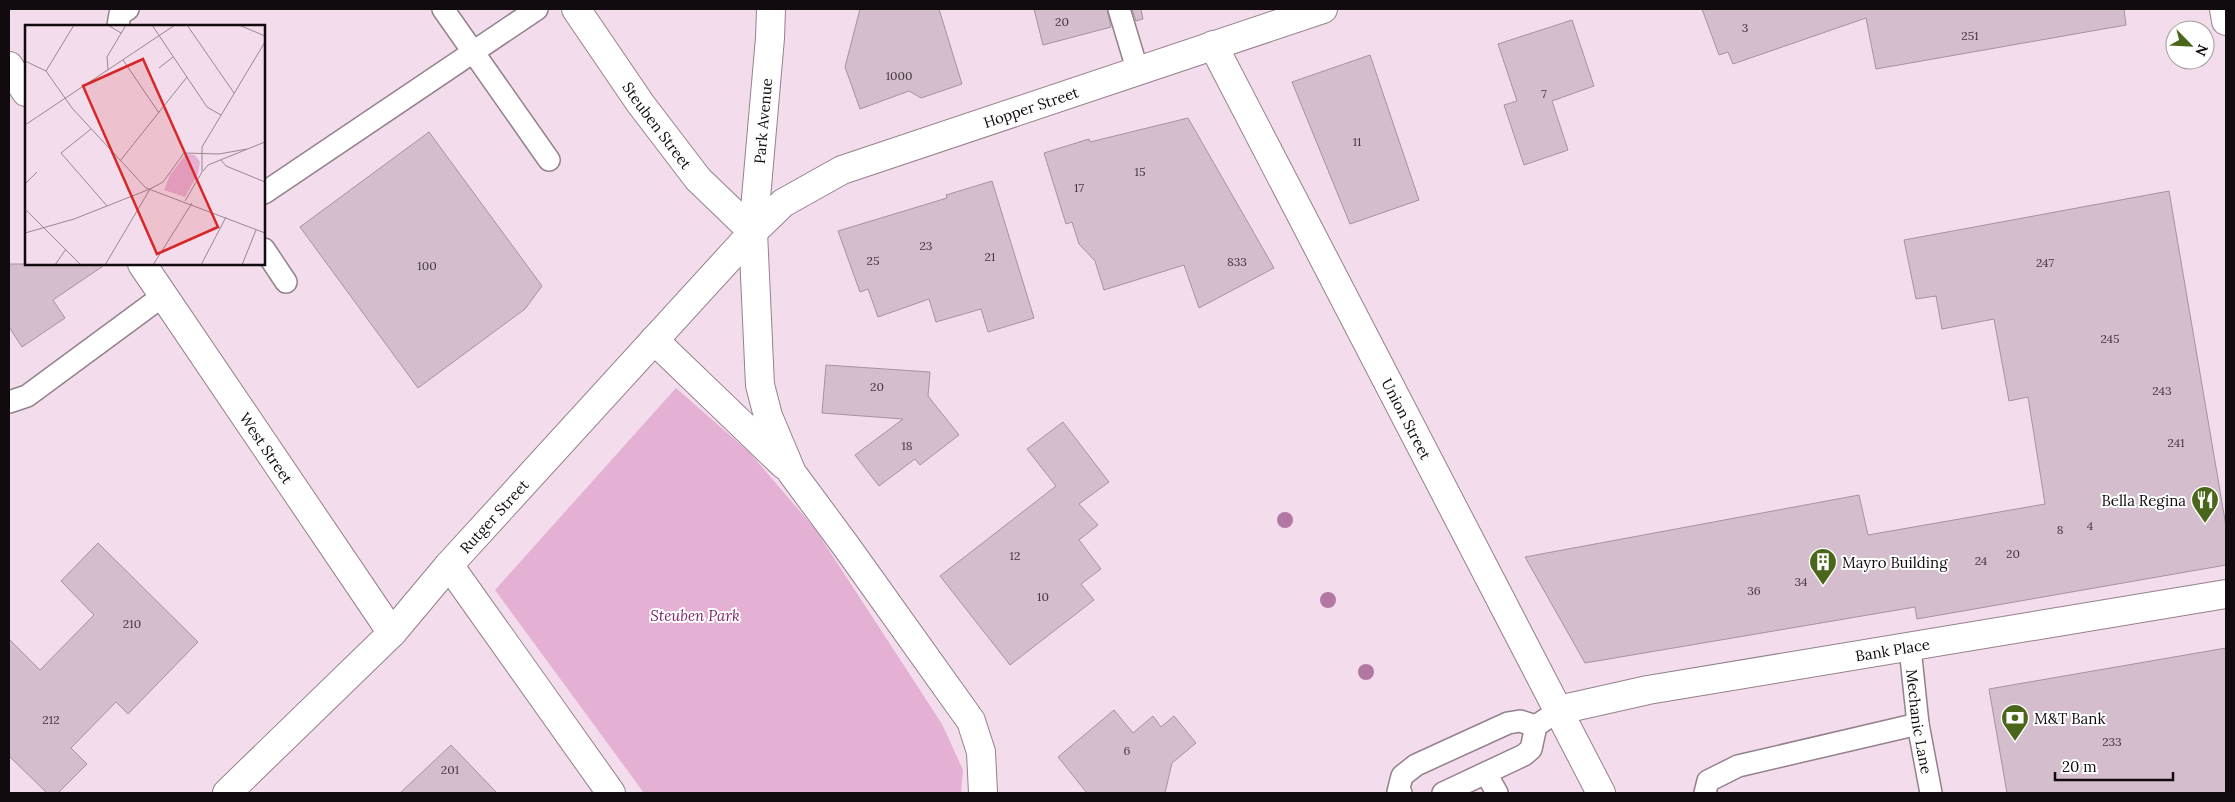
<svg xmlns="http://www.w3.org/2000/svg" width="2235" height="802" font-family="Lora,serif">
	<style>
		.green { fill: #e4b0d4 }
		.building { fill: #d4becd; stroke: #a792a0 }
		.lines { fill: none; stroke-linecap: round; stroke-linejoin: round }
		.service-casing { stroke: #94818e; stroke-width: 24 }
		.minor-casing { stroke: #94818e; stroke-width: 30 }
		.tertiary-casing { stroke: #94818e; stroke-width: 30 }
		.secondary-casing { stroke: #94818e; stroke-width: 30 }
		.service { stroke: #fff; stroke-width: 21 }
		.minor { stroke: #fff; stroke-width: 28 }
		.tertiary { stroke: #fff; stroke-width: 28 }
		.secondary { stroke: #fff; stroke-width: 28 }
		.tree { fill: #b278a4 }
		.labels { text-anchor: middle; dominant-baseline: central; stroke-width: 4; stroke-linejoin: round; paint-order: stroke }
		.number-label { font-size: 12px; fill: #42373e }
		.street-label { font-size: 15px; fill: #110a0f; stroke: #fff }
		.poi-label { font-size: 15px; fill: #110a0f; stroke: #fff; text-anchor: start }
		.park-label { font-size: 15px; font-style: italic; fill: #7d266a; stroke: #fff }
		.inset-road { fill: none; stroke: #998893; stroke-width: 1 }
		.view { fill: #d62828; fill-opacity: 0.15; stroke: #d62828; stroke-width: 2.5 }
		.inset-edge { fill: none; stroke: #110a0f; stroke-width: 2.5 }
	</style>
	<rect width="100%" height="100%" fill="#f3dceb"/>
	<path class="green" d="M676,388L750,453L815,529L942,724L963,770L961,793H644L495,590Z"/>
	<g class="building">
		<path d="M860,9H939L962,84L921,98L909,91L860,109L845,67Z"/>
		<path d="M1034,9H1107L1111,27L1043,45Z"/>
		<path d="M1132,9H1141L1143,19L1136,21Z"/>
		<path d="M1702,9H2124L2126,25L1876,69L1866,18L1733,64L1728,52L1719,55Z"/>
		<path d="M1572,20L1594,86L1552,101L1568,150L1524,165L1504,105L1517,101L1498,44Z"/>
		<path d="M1370,55L1419,200L1350,224L1292,82Z"/>
		<path d="M1188,118L1274,268L1199,308L1184,265L1104,290L1095,261L1079,244L1072,222L1066,224L1044,153L1089,139L1090,142Z"/>
		<path d="M429,132L542,286L525,309L418,388L300,227Z"/>
		<path d="M992,181L1034,318L988,332L981,309L936,322L929,299L878,317L868,289L860,292L838,231L947,198L946,195Z"/>
		<path d="M2169,191L2226,526V565L1917,619L1915,607L1585,663L1525,557L1859,495L1868,535L2045,504L2028,397L2009,401L1994,319L1942,329L1936,296L1916,299L1904,240Z"/>
		<path d="M9,264H106L53,300L65,318L22,347L9,327Z"/>
		<path d="M826,365L930,372L928,396L959,435L920,465L915,459L879,486L855,455L903,419L822,413Z"/>
		<path d="M1063,422L1109,482L1079,504L1098,525L1079,540L1101,569L1081,584L1094,600L1010,665L940,576L1056,486L1027,449Z"/>
		<path d="M98,543L198,642L128,714L116,702L71,748L87,764L58,793H47L9,756V639L40,670L94,615L61,581Z"/>
		<path d="M2226,648V793H2007L1989,689Z"/>
		<path d="M1114,710L1133,733L1153,716L1161,727L1174,716L1196,743L1172,763L1165,793H1087L1058,757Z"/>
		<path d="M451,745L497,793H400Z"/>
	</g>
	<g class="lines">
		<defs>
			<g id="service">
				<path d="M443,9L549,160"/>
				<path d="M1119,9L1138,72"/>
				<path d="M118,26L120,14L128,9"/>
				<path d="M264,193L537,9"/>
				<path d="M264,249L286,282"/>
				<path d="M9,402L27,396L164,295"/>
				<path id="s1" d="M1910,648L1918,724L1931,793"/>
				<path d="M1486,773L1497,793"/>
				<path d="M1401,793L1398,792L1402,776L1416,765L1508,723L1520,721L1536,726"/>
				<path d="M1443,793L1524,755L1531,749L1536,726L1546,719"/>
				<path d="M1705,793L1708,781L1738,766L1918,724"/>
			</g>
			<g id="minor">
				<path id="s2" d="M576,9L640,103L698,179L753,232"/>
				<path id="s3" d="M1213,45L1601,793"/>
				<path d="M9,66L26,92"/>
				<path id="s4" d="M142,264L392,633"/>
				<path id="s5" d="M1559,710L1648,690L2226,594"/>
			</g>
			<g id="tertiary">
				<path d="M771,9L770,38L753,232L760,385L768,416L792,473L846,546L971,721L981,752L983,793"/>
				<path d="M654,340L784,465"/>
				<path d="M449,565L611,793"/>
				<path id="s6" d="M227,793L392,633L449,565L753,232L783,203L842,170L1323,9"/>
			</g>
			<path id="secondary" d="M2224,9L2226,21"/>
		</defs>
		<use href="#service" class="service-casing"/>
		<use href="#minor" class="minor-casing"/>
		<use href="#tertiary" class="tertiary-casing"/>
		<use href="#secondary" class="secondary-casing"/>
		<use href="#service" class="service"/>
		<use href="#minor" class="minor"/>
		<use href="#tertiary" class="tertiary"/>
		<use href="#secondary" class="secondary"/>
	</g>
	<g class="tree">
		<circle cx="1285" cy="520" r="8"/>
		<circle cx="1328" cy="600" r="8"/>
		<circle cx="1366" cy="672" r="8"/>
	</g>
	<defs>
		<symbol id="restaurant-pin" viewBox="-11 -11 22 30"><path d="M0 17L-7.5 6A9.5 9.5 0 1 1 7.5 6Z" fill="#4a661a" stroke="#fff"/><path d="M-5-6h1v4h1v-4h1v4h1v-4h1v5L-1.5 .5V6h-2V.5L-5-1ZM5-6V6H3V1.5H1.5Q1.5-4 5-6Z" fill="#fff"/></symbol>
		<symbol id="building-pin" viewBox="-11 -11 22 30"><path d="M0 17L-7.5 6A9.5 9.5 0 1 1 7.5 6Z" fill="#4a661a" stroke="#fff"/><path d="M-4-6H4V6H1V3H-1V6H-4ZM-2.5-4.3h1.7v1.8h-1.7ZM.8-4.3h1.7v1.8H.8ZM-2.5-1h1.7V.8h-1.7ZM.8-1h1.7V.8H.8Z" fill="#fff"/></symbol>
		<symbol id="bank-pin" viewBox="-11 -11 22 30"><path d="M0 17L-7.5 6A9.5 9.5 0 1 1 7.5 6Z" fill="#4a661a" stroke="#fff"/><path d="M-6-4H6V4H-6ZM0-2.3a2.3 2.3 0 1 0 0 4.6a2.3 2.3 0 1 0 0-4.6Z" fill="#fff"/></symbol>
	</defs>
	<g fill-rule="evenodd">
		<use href="#restaurant-pin" x="2189" y="484" width="32" height="43"/>
		<use href="#building-pin" x="1807" y="546" width="32" height="43"/>
		<use href="#bank-pin" x="1999" y="702" width="32" height="43"/>
	</g>
	<g class="labels">
		<g class="number-label">
			<text x="1062" y="21">20</text>
			<text x="1745" y="27">3</text>
			<text x="1970" y="35">251</text>
			<text x="899" y="75">1000</text>
			<text x="1544" y="93">7</text>
			<text x="1357" y="141">11</text>
			<text x="1140" y="171">15</text>
			<text x="1079" y="187">17</text>
			<text x="926" y="245">23</text>
			<text x="990" y="256">21</text>
			<text x="873" y="260">25</text>
			<text x="1237" y="261">833</text>
			<text x="2045" y="262">247</text>
			<text x="427" y="265">100</text>
			<text x="2110" y="338">245</text>
			<text x="877" y="386">20</text>
			<text x="2162" y="390">243</text>
			<text x="2176" y="442">241</text>
			<text x="907" y="445">18</text>
			<text x="2090" y="525">4</text>
			<text x="2060" y="529">8</text>
			<text x="2013" y="553">20</text>
			<text x="1015" y="555">12</text>
			<text x="1981" y="560">24</text>
			<text x="1801" y="581">34</text>
			<text x="1754" y="590">36</text>
			<text x="1043" y="596">10</text>
			<text x="132" y="623">210</text>
			<text x="51" y="719">212</text>
			<text x="2112" y="741">233</text>
			<text x="1127" y="750">6</text>
			<text x="450" y="769">201</text>
		</g>
		<g class="street-label">
			<text stroke="none"><textPath href="#s6" startOffset="1078">Hopper Street</textPath></text>
			<text transform="translate(763 121) rotate(-85)">Park Avenue</text>
			<text stroke="none"><textPath href="#s2" startOffset="142">Steuben Street</textPath></text>
			<text stroke="none"><textPath href="#s3" startOffset="421">Union Street</textPath></text>
			<text stroke="none"><textPath href="#s4" startOffset="222">West Street</textPath></text>
			<text stroke="none"><textPath href="#s6" startOffset="385">Rutger Street</textPath></text>
			<text stroke="none"><textPath href="#s5" startOffset="339">Bank Place</textPath></text>
			<text stroke="none"><textPath href="#s1" startOffset="74">Mechanic Lane</textPath></text>
		</g>
		<g class="poi-label">
			<text x="2186" y="500" text-anchor="end">Bella Regina</text>
			<text x="1842" y="562">Mayro Building</text>
			<text x="2034" y="718">M&amp;T Bank</text>
		</g>
		<g class="park-label">
			<text x="695" y="615">Steuben Park</text>
		</g>
	</g>
	<g transform="translate(25 25)">
		<rect width="240" height="240" fill="#f3dceb"/>
		<path d="M161,129L170,130L175,137L173,149L160,172L139,165L145,150Z" fill="#e4b0d4"/>
		<path class="inset-road" d="M83,0L96,8M127,0L182,82L196,90M162,0L209,68M214,0L240,11M98,35L134,88M0,36L21,46L47,83L121,163L240,208M134,43L148,32M83,45L82,32L101,0M21,46L49,0M0,100L150,0M66,104L36,128L82,181M196,135L201,141L240,157M95,136L162,52M178,146L183,140L240,117M0,159L12,147M160,176L177,147V122L240,17M0,184L56,240M0,208L49,194L125,164L138,157L159,128L194,129L222,124M30,240L41,224M80,240L125,164M128,240L167,178M176,240L201,192M217,240L231,205"/>
		<path class="view" d="M118,34L193,202L132,229L58,61Z"/>
		<rect width="240" height="240" class="inset-edge"/>
	</g>
	<rect width="2235" height="802" fill="none" stroke="#110a0f" stroke-width="20"/>
	<g transform="translate(2190 45) rotate(114)"><circle r="24" fill="#ffffff" stroke="#a09d9f"/>
	<path d="M0-4L9 19L0 12L-9 19Z" fill="#4a661a"/>
	<text y="-8" font-size="14" font-weight="bold" text-anchor="middle" fill="#110a0f">N</text>
	</g>
	<path d="M2055 772v8h118v-8" fill="none" stroke="#110a0f" stroke-width="2.5"/>
	<text x="2062" y="772" font-size="15" fill="#110a0f" stroke="#ffffff" stroke-width="4" paint-order="stroke">20 m</text>
</svg>
